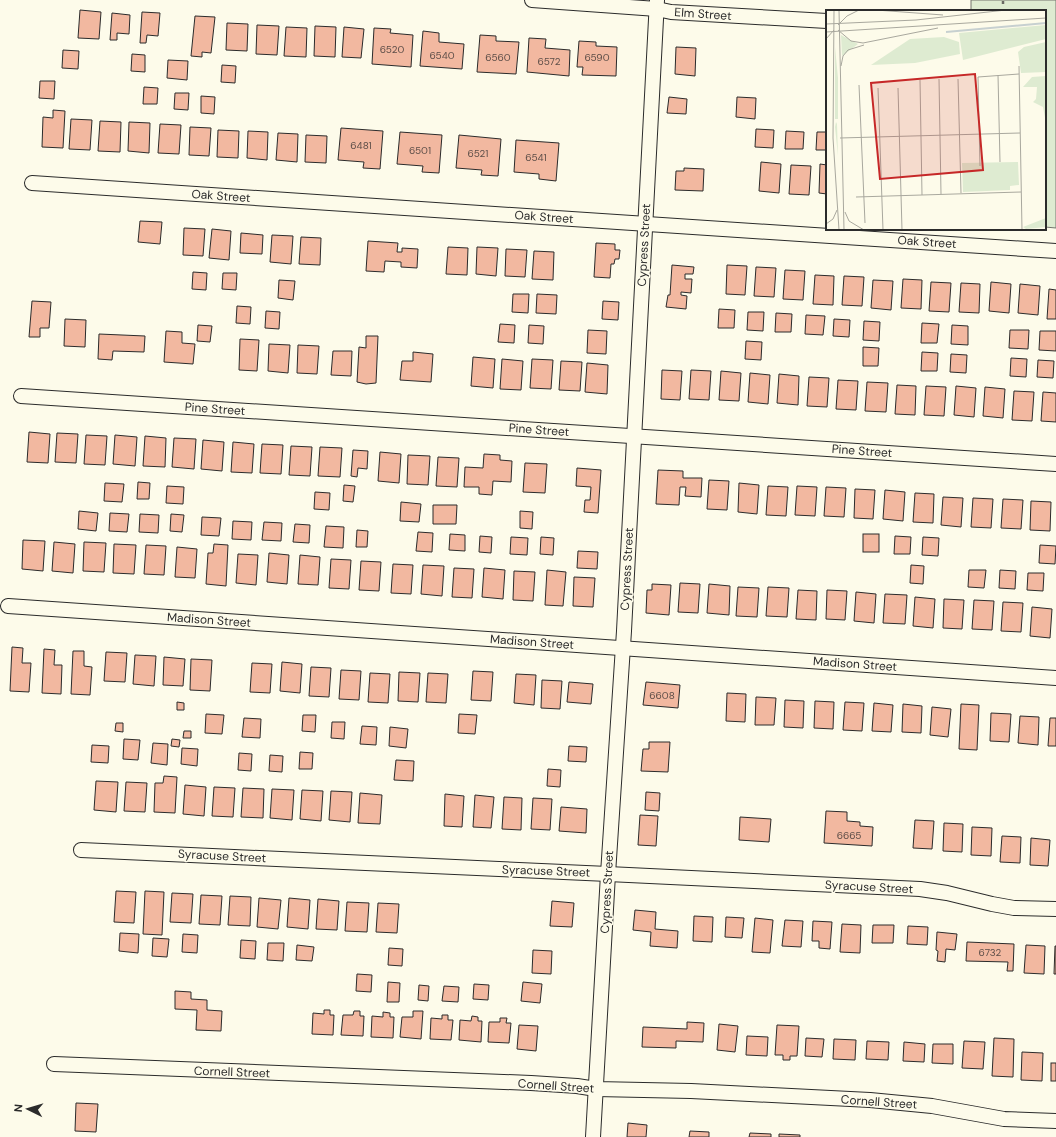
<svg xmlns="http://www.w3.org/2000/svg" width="1056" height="1137" font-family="'DM Sans',sans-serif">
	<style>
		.green { fill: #deebd1; stroke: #74746e }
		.building { fill: #f2b8a0; stroke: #2b2b2b }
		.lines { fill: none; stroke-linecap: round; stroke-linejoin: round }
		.street-casing { stroke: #2b2b2b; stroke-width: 16 }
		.path { stroke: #6a6964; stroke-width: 2.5; stroke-dasharray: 3 2; stroke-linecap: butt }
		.street { stroke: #fdfbea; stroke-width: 14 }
		.labels { text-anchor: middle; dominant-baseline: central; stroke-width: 3; stroke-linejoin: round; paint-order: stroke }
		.number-label { font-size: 10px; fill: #5d4e48 }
		.street-label { font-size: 12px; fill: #2b2b2b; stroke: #fdfbea }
		.inset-river { fill: none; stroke: #c7d0d0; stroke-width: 2 }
		.inset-road { fill: none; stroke: #a9a89e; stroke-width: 1 }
		.view { fill: #c62828; fill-opacity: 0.15; stroke: #c62828; stroke-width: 2 }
		.inset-edge { fill: none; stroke: #2b2b2b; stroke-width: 2 }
	</style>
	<rect width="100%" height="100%" fill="#fdfbea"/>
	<path class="green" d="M971,0H1056V228L1045,227V11H971Z"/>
	<g class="building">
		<path d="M80,10L101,12L99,39L78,38Z"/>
		<path d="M142,12L160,13L158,36L147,35L146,43H140Z"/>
		<path d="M112,13L130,15L129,34L117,33V40H110Z"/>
		<path d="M195,16L215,17L211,53L202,52V57L191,56Z"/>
		<path d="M227,23L248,24L247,51L226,50Z"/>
		<path d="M257,25L279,26L277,55L256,54Z"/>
		<path d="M315,26L336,27L335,57L314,56Z"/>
		<path d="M286,27L307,28L306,57L284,56Z"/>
		<path d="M344,27L364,29L361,58L342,57Z"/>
		<path d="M374,28L391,29L390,33L413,35L411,67L372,64Z"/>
		<path d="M423,31L439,33V42L464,44L462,69L420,66Z"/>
		<path d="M480,35L496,36V41L519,42L516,74L477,72Z"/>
		<path d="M529,38L546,39L545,48L570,50L569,76L527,72Z"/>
		<path d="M579,41L596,42V46L617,47L616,76L582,75L583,67H577Z"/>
		<path d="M676,47L696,48L695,76L675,74Z"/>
		<path d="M63,50L79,51L78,69L62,68Z"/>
		<path d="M132,54L145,55V72L131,71Z"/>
		<path d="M168,60L188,61L187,80L167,78Z"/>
		<path d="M222,65L236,66L235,83L221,82Z"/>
		<path d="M40,81H55L54,99L39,98Z"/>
		<path d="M144,87L158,88L157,104H143Z"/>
		<path d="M175,93H189L188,110L174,109Z"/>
		<path d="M201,96L215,97L214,114L201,113Z"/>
		<path d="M669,97L687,99L686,114L667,113Z"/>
		<path d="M737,97L756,98L755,119L736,117Z"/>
		<path d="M53,110L65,111L63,148L42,147L43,117L53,118Z"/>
		<path d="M71,119L92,120L90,150L69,149Z"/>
		<path d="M100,121L121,122L120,152L98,151Z"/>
		<path d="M129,122L150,123L149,153L128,151Z"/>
		<path d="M160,124L181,125L179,154L158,153Z"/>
		<path d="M190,127L211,128L209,156L189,155Z"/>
		<path d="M341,128L383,131L380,169L363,168L364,162L338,160Z"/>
		<path d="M756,129L774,130L773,148L755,147Z"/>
		<path d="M218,130L239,131L238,158L217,157Z"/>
		<path d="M248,131L268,132L267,160L247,158Z"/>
		<path d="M786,131L804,132L803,149H785Z"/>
		<path d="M400,132L442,135L439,173L422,172L423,166L397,164Z"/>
		<path d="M817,132H827V150H816Z"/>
		<path d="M278,133L298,134L297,162L276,160Z"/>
		<path d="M306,135L327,136L326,163L305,162Z"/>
		<path d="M459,135L501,139L498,176L481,175L482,170L456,168Z"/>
		<path d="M516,140L559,143L556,181L539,179V174L514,172Z"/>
		<path d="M761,162L781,164L779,193L759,191Z"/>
		<path d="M820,164L827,165V194L819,193Z"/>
		<path d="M791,165L811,166L809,195L789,194Z"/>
		<path d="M684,168L704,169L703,191L675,190L676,171H684Z"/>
		<path d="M140,221L162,222L160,244L138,242Z"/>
		<path d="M184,228L205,229L203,256L183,255Z"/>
		<path d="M212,229L231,231L229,260L209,258Z"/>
		<path d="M241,233L263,235L262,254L240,253Z"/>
		<path d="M272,235L293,236L291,264L270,262Z"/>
		<path d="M301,237L321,238L320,265L299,264Z"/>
		<path d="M368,241L398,243L397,252H402V248L418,249L417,268L401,267V262L385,261L384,272L366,271Z"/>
		<path d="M596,243L615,244V250H620L619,259H615L614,264H611L610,278L594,277Z"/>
		<path d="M448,247L468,248L467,275L446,274Z"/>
		<path d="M477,247L498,248L496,276L476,274Z"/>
		<path d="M506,249L527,250L525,277L505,276Z"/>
		<path d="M534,251L554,252L553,280L532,279Z"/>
		<path d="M672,265L694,267L693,274H685V279H692L691,293L681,292V295L687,296L686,309L666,307L668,295H670Z"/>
		<path d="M727,265L747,266L745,295L726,294Z"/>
		<path d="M756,267L776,268L774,297L754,296Z"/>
		<path d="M785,270L805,271L803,300L783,299Z"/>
		<path d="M193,272L207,273L206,290L192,289Z"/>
		<path d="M223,273H237L236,290L222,289Z"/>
		<path d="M815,275L834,276L833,305L813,304Z"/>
		<path d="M844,276L864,277L862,306L842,305Z"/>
		<path d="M903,279L922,280L921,309L901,308Z"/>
		<path d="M279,280L295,281L293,300L278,298Z"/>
		<path d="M873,280L893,281L891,310L871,308Z"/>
		<path d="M931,282L951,283L949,312L929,311Z"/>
		<path d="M991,282L1011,284L1009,313L989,311Z"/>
		<path d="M961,283L980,284L979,313L959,312Z"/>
		<path d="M1020,284L1040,286L1038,315L1018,313Z"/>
		<path d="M1049,289L1056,290V319H1047Z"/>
		<path d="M513,294H529L528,313L512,312Z"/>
		<path d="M537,294L557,295L556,314L536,313Z"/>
		<path d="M32,301L51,302L49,328H40V337H29Z"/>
		<path d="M603,301L619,302L618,320L602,319Z"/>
		<path d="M237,306L251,307L250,324L236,323Z"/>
		<path d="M719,309L735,310L734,328H718Z"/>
		<path d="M266,311L280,312L279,329L265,328Z"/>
		<path d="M748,312H764L763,331L747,330Z"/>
		<path d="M776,313L792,314L791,332H775Z"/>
		<path d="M806,315L825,316L823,335L805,334Z"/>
		<path d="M65,319L86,320L85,347L64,346Z"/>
		<path d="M834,319L850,320L849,337L833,336Z"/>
		<path d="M864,321L880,322L879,341L863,340Z"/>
		<path d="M922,323L939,324L937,343H921Z"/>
		<path d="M500,324L515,325L514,343L498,342Z"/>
		<path d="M198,325L212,326L210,342L197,341Z"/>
		<path d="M529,325L544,326L543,344L528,343Z"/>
		<path d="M952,325L968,326V345L951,344Z"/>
		<path d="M588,330L607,331L606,354L587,353Z"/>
		<path d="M1010,330H1029L1028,349L1009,348Z"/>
		<path d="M166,331L182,332V343L195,344L193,364L164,362Z"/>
		<path d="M1040,331H1056V351L1039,350Z"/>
		<path d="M99,334L145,336L144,352L113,351L112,360L98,359Z"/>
		<path d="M366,336H378L376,383L366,384L357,382L359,347L366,348Z"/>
		<path d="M240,339L259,340L257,371L239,370Z"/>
		<path d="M746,341L762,342L761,360L745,359Z"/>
		<path d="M269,344L290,345L288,373L268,371Z"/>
		<path d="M298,345L319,346L317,374L297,373Z"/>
		<path d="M863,347L879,348L878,366H863Z"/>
		<path d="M333,351H352L351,376L331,375Z"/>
		<path d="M413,352L433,354L431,382L400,380L402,361H413Z"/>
		<path d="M922,352L938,353L937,371H921Z"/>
		<path d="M951,354L967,355L966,373L950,372Z"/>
		<path d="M473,357L495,359L493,388L471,386Z"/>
		<path d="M1011,358L1027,359L1026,377L1010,376Z"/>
		<path d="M502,359L523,361L521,390L500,389Z"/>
		<path d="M532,359L553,360L551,389L530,388Z"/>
		<path d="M1038,360L1054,361L1053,378L1037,377Z"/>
		<path d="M561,361L582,362L580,391L559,390Z"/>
		<path d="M587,363L608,365L607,394L585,392Z"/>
		<path d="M662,370L682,371L680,400L661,399Z"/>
		<path d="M691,370L711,371L709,400L689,399Z"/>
		<path d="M721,371L741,373L739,401L719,400Z"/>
		<path d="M750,373L770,375L768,404L748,402Z"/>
		<path d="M779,374L799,376L798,405L777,403Z"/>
		<path d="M809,377L829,378L827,407L807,406Z"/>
		<path d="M838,380L858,381L856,410L836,409Z"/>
		<path d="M867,382L888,383L886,412L865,411Z"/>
		<path d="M897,385L916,386L915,415L895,414Z"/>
		<path d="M926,386L946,387L944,416L924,415Z"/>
		<path d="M956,386L976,388L974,417L954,415Z"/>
		<path d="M985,387L1005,389L1003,418L983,416Z"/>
		<path d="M1014,391L1034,392L1032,421L1012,420Z"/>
		<path d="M1043,392L1056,393V422L1041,421Z"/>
		<path d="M29,432L50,434L48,463L27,462Z"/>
		<path d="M57,433L78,434L76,463L55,462Z"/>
		<path d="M86,435L107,436L105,465L84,464Z"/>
		<path d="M115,435L137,437L135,466L113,464Z"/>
		<path d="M145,436L166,438L165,467L143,466Z"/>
		<path d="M174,438L196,439L194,469L172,467Z"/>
		<path d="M203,440L224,442L222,471L201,469Z"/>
		<path d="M233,442L254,444L252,473L231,472Z"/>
		<path d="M262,444L283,445L281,474L260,473Z"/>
		<path d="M291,446L312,447L310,476L289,475Z"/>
		<path d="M320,447L342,448L340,477L318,476Z"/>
		<path d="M353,450L368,451L367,469L358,468L357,477L351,476Z"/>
		<path d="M380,452L401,454L399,483L378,481Z"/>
		<path d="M484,454L500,455V460L512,461L511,482L493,481L492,495L479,494V487H464L465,467L483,468Z"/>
		<path d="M408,455L430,456L428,485L407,484Z"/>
		<path d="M438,457L459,458L457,487L436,486Z"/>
		<path d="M525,463L547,464L545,493L523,492Z"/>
		<path d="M577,468L601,470L598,513L584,512L585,500H590L591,487L576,486Z"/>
		<path d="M658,470L683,471V478H702L701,497L685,496L686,487H680L679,505L656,504Z"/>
		<path d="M709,480L729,481L727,510L707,509Z"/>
		<path d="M138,482L150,483L149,499H137Z"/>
		<path d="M105,483L124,484L122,502L104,501Z"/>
		<path d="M739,483L759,485L757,514L738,512Z"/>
		<path d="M344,485L355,486L353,502L343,501Z"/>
		<path d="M167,486L184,487L183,504L166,503Z"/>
		<path d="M768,486L788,487L786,516L766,515Z"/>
		<path d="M797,486L817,487L815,516L795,515Z"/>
		<path d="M826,487L846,488L844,517L824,516Z"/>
		<path d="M855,489L875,490L873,519L854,518Z"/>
		<path d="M885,490L905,492L903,521L883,519Z"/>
		<path d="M315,492L330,493L329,510L314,509Z"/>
		<path d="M915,493L934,494L933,523L913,522Z"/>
		<path d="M943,497L963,498L961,527L941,525Z"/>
		<path d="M973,498L993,499L991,528L971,527Z"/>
		<path d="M1003,499L1023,500L1021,529L1001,528Z"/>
		<path d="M1031,501L1051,502L1050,531L1030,530Z"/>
		<path d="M401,502L421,504L419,522L400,521Z"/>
		<path d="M433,505H457L456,524H433Z"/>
		<path d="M79,511L98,513L96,531L78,529Z"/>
		<path d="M520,511L533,512L532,529L520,528Z"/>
		<path d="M110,513L129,514L127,532L109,531Z"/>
		<path d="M140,514L159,515L158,533L139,532Z"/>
		<path d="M171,514L184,515L182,532L170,531Z"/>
		<path d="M202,517L221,518L219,536L201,535Z"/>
		<path d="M233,521L252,522L251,540L232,539Z"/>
		<path d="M264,522L282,523L281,541L262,540Z"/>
		<path d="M295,524L310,525L309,543L293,542Z"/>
		<path d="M326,526L344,527L343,548L324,547Z"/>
		<path d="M357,530L368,531L367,547H356Z"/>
		<path d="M418,532L433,533L432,552L416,551Z"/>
		<path d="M450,534L465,535V551L449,550Z"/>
		<rect x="863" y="534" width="16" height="18"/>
		<path d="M480,536L492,537L491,553L479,552Z"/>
		<path d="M895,536L911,537L910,554H894Z"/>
		<path d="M511,537L528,538L527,555L510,554Z"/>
		<path d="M541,537L554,538L553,555L540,554Z"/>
		<path d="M923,537L939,538L938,556L922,555Z"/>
		<path d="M23,540L45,541L43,571L22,569Z"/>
		<path d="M54,542L75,544L73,573L52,571Z"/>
		<path d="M84,542L106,543L104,572L83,571Z"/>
		<path d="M114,544L136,545L134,574L113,573Z"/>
		<path d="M214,544L228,545L226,586L206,584L208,553H213Z"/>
		<path d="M146,545L166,546L164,575L144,574Z"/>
		<path d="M1040,545L1056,546L1055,564L1039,563Z"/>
		<path d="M177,547L197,549L195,578L175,577Z"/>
		<path d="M578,551L598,552L597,569L577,568Z"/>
		<path d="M269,553L289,555L287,584L267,582Z"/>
		<path d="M238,554L258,555L256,585L236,583Z"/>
		<path d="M300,555L320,557L318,585L298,584Z"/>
		<path d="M331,559L351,560L349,589L329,588Z"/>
		<path d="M361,561L381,562L379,591L359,590Z"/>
		<path d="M393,564L413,565L411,594L391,593Z"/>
		<path d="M423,565L444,566L442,596L421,594Z"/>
		<path d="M911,565L924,566L923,584L910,583Z"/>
		<path d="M454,568L474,569L472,598L452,597Z"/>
		<path d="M484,568L505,570L503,599L482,597Z"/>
		<path d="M547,570L566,572L563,606L545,605Z"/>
		<path d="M969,570H986L984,588L968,587Z"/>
		<path d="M1000,570L1016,571L1015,589L999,588Z"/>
		<path d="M514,571L535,572L533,601L513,600Z"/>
		<path d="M1028,573H1044L1043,591L1027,590Z"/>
		<path d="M574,577L595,578L593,607L573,606Z"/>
		<path d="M680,583L700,584L698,613L678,612Z"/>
		<path d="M652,584L671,585L669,615L646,613L647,590H652Z"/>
		<path d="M709,584L730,586L729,615L707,613Z"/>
		<path d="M738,587L759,588L757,617L736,616Z"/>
		<path d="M768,587L789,588L787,617L766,616Z"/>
		<path d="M798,590L817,591L816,620L796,619Z"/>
		<path d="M827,590L847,591L845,620L826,619Z"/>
		<path d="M856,592L876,594L874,623L854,621Z"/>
		<path d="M885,594L907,595L905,624L883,623Z"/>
		<path d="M915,597L935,599L933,628L913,626Z"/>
		<path d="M944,599L964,600L962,629L943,628Z"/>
		<path d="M974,600L994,601L992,630L972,629Z"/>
		<path d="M1003,602L1023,603L1021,632L1001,631Z"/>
		<path d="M1032,607L1052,609L1050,638L1030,636Z"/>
		<path d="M12,647L23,648L22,663H31L29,692L10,691Z"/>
		<path d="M44,649L55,650L54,665H62L61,694L42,693Z"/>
		<path d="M73,651H84V666L92,667L90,695L71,694Z"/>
		<path d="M106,652L127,653L125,682L104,681Z"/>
		<path d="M135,655L156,656L154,686L133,684Z"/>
		<path d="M164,657L185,659L183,686L163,685Z"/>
		<path d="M191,659L212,660L210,691L190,690Z"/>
		<path d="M282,662L302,664L300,693L280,691Z"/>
		<path d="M252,663L272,664L270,693L250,692Z"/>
		<path d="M311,667L331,668L329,697L309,696Z"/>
		<path d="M341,670L361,671L359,700L339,699Z"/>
		<path d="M473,671L493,672L491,701L471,700Z"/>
		<path d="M399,672L420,673L418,702L398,701Z"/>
		<path d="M370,673L390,674L388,703L368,702Z"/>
		<path d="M428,673L448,674L446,703L426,702Z"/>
		<path d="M516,674L536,675L534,705L514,703Z"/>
		<path d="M542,680L562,681L560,709L541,708Z"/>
		<path d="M569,682L593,684L591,704L567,702Z"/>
		<path d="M646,682L680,685L678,708L643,705Z"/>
		<path d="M727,693L746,694L745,722L726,721Z"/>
		<path d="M756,697L776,698L774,725H755Z"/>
		<path d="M785,700L804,701L803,728L784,727Z"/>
		<path d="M815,701L834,702L833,729L814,728Z"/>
		<path d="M177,702L184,703V710H177Z"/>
		<path d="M845,702L864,703L862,731L843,730Z"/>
		<path d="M874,703L893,705L891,732L872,731Z"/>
		<path d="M903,704L922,706L921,733L902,732Z"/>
		<path d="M961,704L979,705L977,750L959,749Z"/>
		<path d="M932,707L951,709L948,737L930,735Z"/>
		<path d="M991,713L1011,714L1009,742L990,741Z"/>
		<path d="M206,714L224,715L222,734L205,733Z"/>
		<path d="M459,714L477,715L475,734L458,733Z"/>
		<path d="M303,715H316L315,732L302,731Z"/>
		<path d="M1020,716L1039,717L1038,745L1018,743Z"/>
		<path d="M244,718L261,719L260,738L242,737Z"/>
		<path d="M1050,718H1056V746H1048Z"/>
		<path d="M332,722H345L344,739L331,738Z"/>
		<path d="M116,723H123V732L115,731Z"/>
		<path d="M362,726L377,727L376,745L360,744Z"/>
		<path d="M390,727L408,729L406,748L389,746Z"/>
		<path d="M184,731H191V738H183Z"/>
		<path d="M124,739L140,740L138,760L123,759Z"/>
		<path d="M172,739L180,740L179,747L171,746Z"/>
		<path d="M649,742H670L668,772L641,771L643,749H649Z"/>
		<path d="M153,743L168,744L167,765L151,763Z"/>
		<path d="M92,745L109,746L108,763L91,762Z"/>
		<path d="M569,746L587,747L586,762L568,761Z"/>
		<path d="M182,748L198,749L197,766L181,764Z"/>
		<path d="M300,752L313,753L312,769H299Z"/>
		<path d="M239,753L252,754L251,771L238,770Z"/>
		<path d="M270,755L283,756L282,772L269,771Z"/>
		<path d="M396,760L414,761L413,781L394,780Z"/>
		<path d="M548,769L561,770L560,787L547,786Z"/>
		<path d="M164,776L177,777L175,813L154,812L155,783H163Z"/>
		<path d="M96,781L118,782L116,812L94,810Z"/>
		<path d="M126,782L147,783L145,812L124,811Z"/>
		<path d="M185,785L206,787L204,816L183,814Z"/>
		<path d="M214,787L235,788L233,817L212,816Z"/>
		<path d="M243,788L264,789L263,818L241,817Z"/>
		<path d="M272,789L294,790L292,820L270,818Z"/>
		<path d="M302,790L323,791L321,821L300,819Z"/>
		<path d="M331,791L352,792L350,822L329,820Z"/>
		<path d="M646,792L660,793L659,811L645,810Z"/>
		<path d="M360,793L382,795L380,824L358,823Z"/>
		<path d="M445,794L464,796L462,827L444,826Z"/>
		<path d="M475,795L494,797L491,828L473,827Z"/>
		<path d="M504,797L522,798L521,830L502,829Z"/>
		<path d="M533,798L552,799L550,830L531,829Z"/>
		<path d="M561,807L587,809L586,833L559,831Z"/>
		<path d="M826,811L847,812V821L860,822V826L873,827L872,846L824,843Z"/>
		<path d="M640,815L658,816L656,846L638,845Z"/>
		<path d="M740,817L771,819L769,842L739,840Z"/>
		<path d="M915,820L934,821L932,849L913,848Z"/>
		<path d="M944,823L963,824L962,852L943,851Z"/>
		<path d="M972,827L992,828L991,856L971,855Z"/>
		<path d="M1002,836L1021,837L1020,863L1000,862Z"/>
		<path d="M1031,838L1050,840L1048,866L1030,865Z"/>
		<path d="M116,891L136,892L134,923L114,922Z"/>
		<path d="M145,891L164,892L162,935L143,934Z"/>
		<path d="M172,893L193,894L191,923L170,922Z"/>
		<path d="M201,895L222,896L220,925L199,924Z"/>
		<path d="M230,896L251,897L250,926L228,925Z"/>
		<path d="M259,898L281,900L278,929L257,927Z"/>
		<path d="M289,898L310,900L308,929L287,927Z"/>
		<path d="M318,899L339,901L337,930L316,929Z"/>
		<path d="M552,901L574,903L572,927L550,926Z"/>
		<path d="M347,902L369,903L367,932L345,931Z"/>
		<path d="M378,903L399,904L397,933L376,932Z"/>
		<path d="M635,910L656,912L655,929L678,931L677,948L650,946L651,932L633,930Z"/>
		<path d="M694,916L713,917L712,942L693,941Z"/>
		<path d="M726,917L744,918L742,938L725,937Z"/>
		<path d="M755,918L773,920L770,953L752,952Z"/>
		<path d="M785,920L803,921L801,947L782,946Z"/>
		<path d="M813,921L832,922L830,949L819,948V941H812Z"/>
		<path d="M842,924L861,925L860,953L840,952Z"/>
		<path d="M873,925H894L893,943H872Z"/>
		<path d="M908,926L928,927L927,945L907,944Z"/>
		<path d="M937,932L957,934L955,950L946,949L945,962L937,961L938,951L936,950Z"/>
		<path d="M120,933L139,934L138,953L119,951Z"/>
		<path d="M183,934L198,935L197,953L182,952Z"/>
		<path d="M153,938L169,939L167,957L152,956Z"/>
		<path d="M241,940L256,941L255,959L240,958Z"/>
		<path d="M967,942L1014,944L1013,971H1007L1008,962L966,961Z"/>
		<path d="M268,943H284L283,961L267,960Z"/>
		<path d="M297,945L314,947L312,961L296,960Z"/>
		<path d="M1026,945L1045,946L1044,974L1024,973Z"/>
		<path d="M1055,946H1056V974H1054Z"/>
		<path d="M389,948L403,949L402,966L388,965Z"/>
		<path d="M533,950L552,951L551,974L532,973Z"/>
		<path d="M357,974L372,975L371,992L356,991Z"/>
		<path d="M388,982L400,983L399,1002H387Z"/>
		<path d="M523,982L542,984L540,1003L521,1001Z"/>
		<path d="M474,984L489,985L488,1000L473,999Z"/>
		<path d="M419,985L429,986L428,1001L418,1000Z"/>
		<path d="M444,986L459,987L458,1002L442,1001Z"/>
		<path d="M175,991L191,992V999L207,1000V1010L222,1011L221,1031L196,1030L197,1010L175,1009Z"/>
		<path d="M324,1010H330V1015H334L333,1035L312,1034L313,1013L324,1014Z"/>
		<path d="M354,1011H360V1016H364L363,1036L341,1035L343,1015H353Z"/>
		<path d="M413,1011H423L421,1039L400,1037L402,1017H413Z"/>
		<path d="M383,1012L390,1013V1017H394L393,1038L371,1037L372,1016L383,1017Z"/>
		<path d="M442,1015H448V1020H453L451,1040L430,1039L431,1018L442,1019Z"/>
		<path d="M472,1016L478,1017V1021H482L481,1042L459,1040L460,1020L471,1021Z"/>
		<path d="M500,1018H507L506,1023H511L509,1043L488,1042L489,1022H500Z"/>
		<path d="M687,1022L704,1023L703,1042L676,1041V1048L642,1047L643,1027L687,1029Z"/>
		<path d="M719,1024L738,1026L735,1052L717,1050Z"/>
		<path d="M519,1025L538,1026L536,1051L517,1049Z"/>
		<path d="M777,1025L799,1026L797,1056H790V1060H783V1055H775Z"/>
		<path d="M747,1036L768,1037L767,1056L746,1055Z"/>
		<path d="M806,1038L824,1039L822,1057L805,1056Z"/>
		<path d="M994,1038L1014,1039L1013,1077L992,1076Z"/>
		<path d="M834,1039L856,1040L855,1060L833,1059Z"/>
		<path d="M867,1041L889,1042L888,1060L866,1059Z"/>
		<path d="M964,1041L985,1042L983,1069L962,1068Z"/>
		<path d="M904,1042L925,1044L924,1062L903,1061Z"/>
		<path d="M933,1044H953V1064L932,1063Z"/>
		<path d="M1022,1052L1043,1053L1042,1081L1021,1080Z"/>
		<rect x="1051" y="1063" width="5" height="18"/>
		<path d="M76,1103L98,1104L96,1132L75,1131Z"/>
		<path d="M628,1123L647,1125L646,1137H627Z"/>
		<path d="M690,1131L709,1132V1137H689Z"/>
		<path d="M750,1133L771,1134V1137H749Z"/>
		<path d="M779,1134L800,1135V1137H779Z"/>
	</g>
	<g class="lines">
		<defs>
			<g id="street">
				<path d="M532,0L657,9L671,12L827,21"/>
				<path d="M32,183L480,213L1056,251"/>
				<path d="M21,396L1056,464"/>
				<path d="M8,606L1056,678"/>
				<path d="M81,850L608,874L920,889L947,893L992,904L1014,908L1056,909"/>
				<path d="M54,1064L531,1083L577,1086L596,1089L691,1091L870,1100L932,1106L1004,1119L1056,1121"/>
				<path d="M593,1137L608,874L624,631L657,0"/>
			</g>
		</defs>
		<use href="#street" class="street-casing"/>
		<path class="path" d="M1003,4V0"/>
		<use href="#street" class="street"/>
	</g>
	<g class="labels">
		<g class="number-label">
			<text x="392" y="49">6520</text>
			<text x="442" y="55">6540</text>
			<text x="498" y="57">6560</text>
			<text x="597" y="57">6590</text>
			<text x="549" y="61">6572</text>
			<text x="361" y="145">6481</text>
			<text x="420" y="150">6501</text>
			<text x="478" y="153">6521</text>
			<text x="536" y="157">6541</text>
			<text x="662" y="695">6608</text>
			<text x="849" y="835">6665</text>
			<text x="990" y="952">6732</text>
		</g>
		<g class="street-label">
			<text transform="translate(703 14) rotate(4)">Elm Street</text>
			<text transform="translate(221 196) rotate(4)">Oak Street</text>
			<text transform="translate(544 217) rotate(4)">Oak Street</text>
			<text transform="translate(927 242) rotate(4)">Oak Street</text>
			<text transform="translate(644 245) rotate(-87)">Cypress Street</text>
			<text transform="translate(215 409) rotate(4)">Pine Street</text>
			<text transform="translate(539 430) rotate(4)">Pine Street</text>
			<text transform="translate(862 451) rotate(4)">Pine Street</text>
			<text transform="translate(627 569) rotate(-87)">Cypress Street</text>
			<text transform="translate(209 620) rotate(4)">Madison Street</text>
			<text transform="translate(532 642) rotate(4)">Madison Street</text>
			<text transform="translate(855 664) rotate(4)">Madison Street</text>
			<text transform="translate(222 856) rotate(3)">Syracuse Street</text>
			<text transform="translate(546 871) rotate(2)">Syracuse Street</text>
			<text transform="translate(869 887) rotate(3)">Syracuse Street</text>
			<text transform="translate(607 892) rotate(-87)">Cypress Street</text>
			<text transform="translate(232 1072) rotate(2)">Cornell Street</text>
			<text transform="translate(556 1086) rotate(4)">Cornell Street</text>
			<text transform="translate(879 1102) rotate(4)">Cornell Street</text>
		</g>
	</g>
	<g transform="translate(826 10)">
		<rect width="220" height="220" fill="#fdfbea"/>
		<path d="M220,15V29L137,50L133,23ZM15,25L32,34L16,46ZM118,27L133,32L134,44L89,53L45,55L84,29ZM220,32V62L195,63L192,42L198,37ZM9,37L12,68V109H9ZM220,66V113L217,97L207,92L210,89L211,77H197L206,67ZM10,112L11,114L12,146L9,117ZM192,152L193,175L184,176V180L137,182L136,153ZM220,208V217L200,219L197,217Z" fill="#deebd1"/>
		<path class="inset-river" d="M120,22L220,13"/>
		<path class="inset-road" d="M8,0L7,128L13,220M13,0L18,220M50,0L117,5M0,14L90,10L180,0M12,15L21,6L33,0M12,20L25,31L37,33L112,18M0,22L220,8M0,29L8,20M15,56L17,46L22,40L38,35M193,56L196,220M172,65L174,152M113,69L115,184M132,69L135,183M94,70L96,185M33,75L39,213M52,78L57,220M72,78L76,220M14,128L194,123M154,156L152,67L193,64M30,187L195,182M19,202L23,211L38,220M0,214L7,209L11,200"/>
		<path class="view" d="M149,64L157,160L54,169L45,73Z"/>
		<rect width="220" height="220" class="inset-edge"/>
	</g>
	<g transform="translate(28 1109) rotate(275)" stroke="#fdfbea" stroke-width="3" paint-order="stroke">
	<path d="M0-3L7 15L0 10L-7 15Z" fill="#2b2b2b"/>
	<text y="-6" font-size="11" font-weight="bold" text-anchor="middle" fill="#2b2b2b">N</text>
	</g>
</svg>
